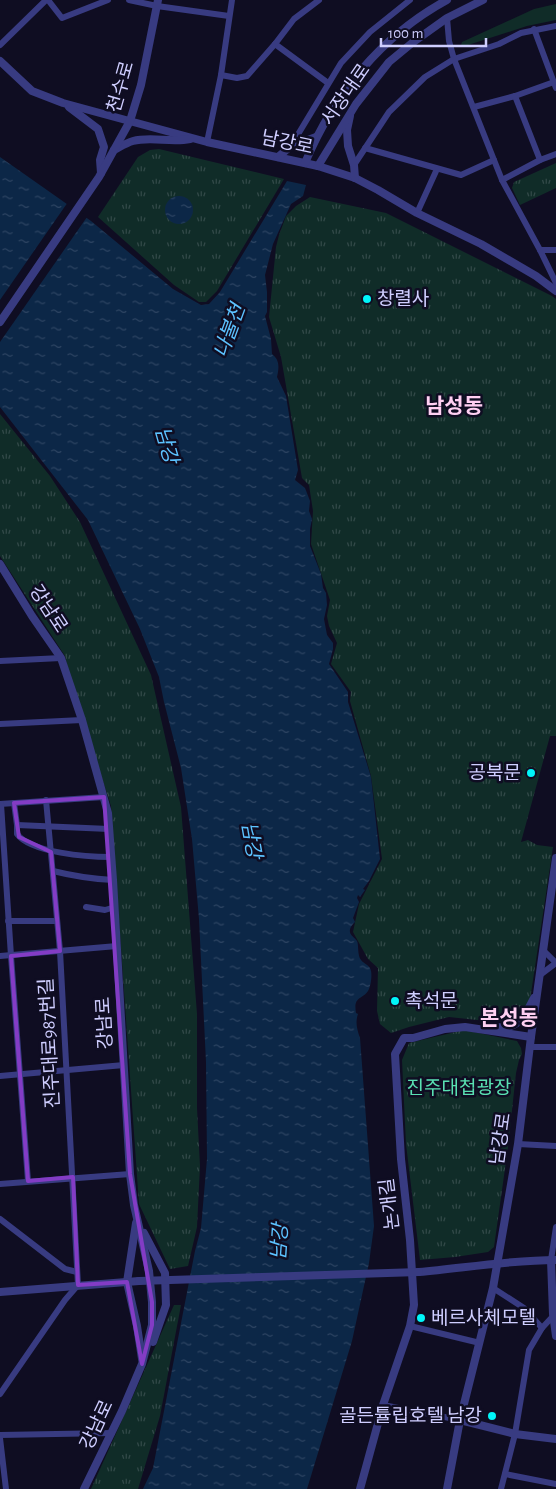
<svg xmlns="http://www.w3.org/2000/svg" width="556" height="1489" font-family="'Alegreya Sans','Noto Sans KR',sans-serif">
	<style>
		.grass { fill: #102c28 }
		.park { fill: url(#park-tufts) }
		.water { fill: url(#water-ripples) }
		.pier { fill: #0f0d22 }
		.lines { fill: none; stroke-linecap: round; stroke-linejoin: round }
		.minor { stroke: #383b81; stroke-width: 6 }
		.tertiary { stroke: #383b81; stroke-width: 8 }
		.tertiary-bridge { stroke: #383b81; stroke-width: 8 }
		.marked { fill: none; stroke: #833cc5; stroke-width: 4; stroke-linejoin: round }
		.poi-dot { fill: #00f6f9; stroke: #0f0d22; stroke-width: 2 }
		.labels { text-anchor: middle; dominant-baseline: central; stroke-width: 5; stroke-linejoin: round; paint-order: stroke }
		.street-label { font-size: 19px; fill: #cfceff; stroke: #0f0d22 }
		.poi-label { font-size: 19px; fill: #cfceff; stroke: #0f0d22; text-anchor: start }
		.park-label { font-size: 19px; fill: #59e0b2; stroke: #0f0d22 }
		.water-label { font-size: 20px; font-style: italic; fill: #5cc2ff; stroke: #0f0d22 }
		.quarter-label { font-size: 21px; font-weight: bold; fill: #ffd0f2; stroke: #0f0d22 }
	</style>
	<defs>
		<pattern id="park-tufts" width="24" height="20" patternUnits="userSpaceOnUse" patternTransform="scale(1.25)"><rect width="24" height="20" fill="#102c28"/><path d="M3 7l-1-3M5 7V3M7 7l1-3M15 17l-1-3M17 17v-4M19 17l1-3" fill="none" stroke="#324948"/></pattern>
		<pattern id="water-ripples" width="26" height="14" patternUnits="userSpaceOnUse" patternTransform="scale(1.25)"><rect width="26" height="14" fill="#0c2747"/><path d="M2 4q2-2 4 0t4 0M15 11q2-2 4 0t4 0" fill="none" stroke="#2e4563"/></pattern>
	</defs>
	<rect width="100%" height="100%" fill="#0f0d22"/>
	<path class="grass" d="M556,4V20L527,26L465,46L461,45L462,42L534,9Z"/>
	<g class="park">
		<path d="M159,149L284,179L217,291L206,302H199L174,285L98,217L138,157L150,150Z"/>
		<path d="M556,163V188L520,205L512,188L514,182Z"/>
		<path d="M310,197L386,213L552,296L556,299V736H550L521,842L528,840L537,845L553,847L530,1000L528,1007L515,1021L496,1022L449,1017L409,1027L391,1033L380,1024L377,1011L378,968L368,959L353,932L359,904L382,859L371,776L350,701L351,692L331,664L337,643L329,626L327,616L330,600L311,544L313,511L309,485L302,478L281,357L269,317L276,247L279,235L286,216L296,206Z"/>
		<path d="M0,414L50,476L80,522L151,675L181,807L197,1014V1108L200,1166L197,1227L188,1266L170,1269L139,1204L111,806L71,682L65,656L0,556Z"/>
		<path d="M464,1030L517,1041L521,1048L522,1054L519,1060L516,1073L508,1147L494,1247L488,1252L455,1257L420,1260L406,1144L402,1060L409,1043Z"/>
		<path d="M174,1305H181L160,1416L138,1489H91Z"/>
	</g>
	<g class="water">
		<path d="M0,157L91,221L173,289L201,305L209,304L220,292L287,181L306,185L303,196L291,204L273,244L265,275L267,292V312L265,316L271,339L272,354C280,360 279,368 277,377L286,396L298,470L295,480L305,488L310,501L309,511L312,519L310,529V546L321,574L323,588L326,593L327,605L324,619L327,635L333,643V649L329,664L348,692V702L371,777L380,859L369,881L363,889L365,890L360,897L358,895L357,898L359,902L353,918L355,922C353,924 349,928 350,932C350,935 355,938 357,941C359,945 357,955 361,960C364,964 370,965 371,971C372,976 371,986 368,991C362,1000 353,996 356,1013L358,1014C355,1022 357,1030 360,1038L374,1226L369,1263L352,1341L307,1489H143L153,1468L195,1251L201,1228L207,1159L206,1062L199,919L192,839L181,768L164,702L159,677L140,629L88,520L0,407Z"/>
		<circle cx="179" cy="210" r="14"/>
	</g>
	<path class="pier" d="M68,202L87,217L0,342V300Z"/>
	<g class="lines">
		<g class="minor">
			<path d="M48,0L62,18L108,0"/>
			<path d="M129,0L157,6L229,16"/>
			<path d="M447,18L449,41L454,59L494,160L502,180L540,250L556,283"/>
			<path d="M534,29L556,88"/>
			<path d="M275,44L328,83"/>
			<path d="M0,45L46,0"/>
			<path d="M221,75L237,78L247,76L275,44L294,19L319,0"/>
			<path d="M515,96L540,160"/>
			<path d="M474,107L515,96L554,82"/>
			<path d="M207,142L221,75L232,0"/>
			<path d="M291,146L341,63L370,32L410,0"/>
			<path d="M365,148L461,175L494,160"/>
			<path d="M354,165L389,112L425,77L454,59L499,44L521,33L556,26"/>
			<path d="M502,180L540,160L556,154"/>
			<path d="M417,213L437,169"/>
			<path d="M540,250H556"/>
			<path d="M0,661L61,658"/>
			<path d="M0,724L82,720"/>
			<path d="M14,803L17,825V834C31,853 88,857 111,857"/>
			<path d="M0,804L104,797"/>
			<path d="M1,804L11,956L28,1181"/>
			<path d="M17,825L109,829"/>
			<path d="M53,871C73,876 93,879 113,880"/>
			<path d="M86,907L105,910L115,907"/>
			<path d="M8,921H57"/>
			<path d="M543,950L556,963"/>
			<path d="M0,956L117,946"/>
			<path d="M540,975L556,963"/>
			<path d="M530,1047H556"/>
			<path d="M0,1076L124,1065"/>
			<path d="M518,1144L556,1146"/>
			<path d="M0,1184L130,1174"/>
			<path d="M0,1219L65,1269L77,1272"/>
			<path d="M551,1260L556,1227"/>
			<path d="M493,1288L524,1308L542,1328"/>
			<path d="M410,1326L480,1343"/>
			<path d="M0,1394L65,1300L78,1285L60,951L46,800"/>
			<path d="M383,1405L460,1420"/>
			<path d="M0,1435L112,1433"/>
			<path d="M0,1438L6,1489"/>
			<path d="M505,1474L556,1484"/>
			<path d="M501,1489L515,1434L529,1350L542,1328L555,1314"/>
		</g>
		<g class="tertiary">
			<path d="M0,61L32,91L63,103L207,142L318,166L355,178L378,190L417,213L481,244L536,276L556,291"/>
			<path d="M69,107L98,129L104,147L100,160L101,173"/>
			<path d="M350,116L347,130L348,146L354,165L355,178"/>
			<path d="M114,150C120,147 126,143 133,141C151,136 171,143 190,139"/>
			<path d="M278,157L291,146L316,137"/>
			<path d="M305,163C334,94 381,36 447,0"/>
			<path d="M318,166L356,104L389,62L412,43L447,18L483,0"/>
			<path d="M0,322L99,177L130,121L141,85L158,0"/>
			<path d="M0,564L32,616L61,658L82,720L108,813L113,880L130,1174L134,1205L149,1271L152,1302V1325L142,1364L122,1411L84,1489"/>
			<path d="M497,1027C519,1030 526,1014 534,998"/>
			<path d="M136,1223L127,1282L137,1326L142,1359"/>
			<path d="M144,1233L165,1273L166,1305L153,1342"/>
			<path d="M551,1260L553,1314L556,1336"/>
			<path d="M419,1272C464,1268 510,1260 556,1260"/>
			<path d="M0,1292L139,1281"/>
			<path d="M460,1420L515,1434L556,1439"/>
			<path d="M360,1489L383,1405L410,1326L414,1305L410,1240L401,1159L395,1054L404,1038H413L445,1029L465,1027L531,1037"/>
			<path d="M447,1489L460,1420L493,1288L518,1144L531,1037L556,858"/>
		</g>
		<path class="tertiary-bridge" d="M139,1281L419,1272"/>
	</g>
	<path class="marked" d="M104,797L130,1174L152,1302V1325L142,1364L127,1282L78,1285L73,1177L28,1181L11,956L60,951L51,852L19,837L14,803Z"/>
	<g class="poi-dot">
		<circle cx="367" cy="299" r="5"/>
		<circle cx="531" cy="773" r="5"/>
		<circle cx="395" cy="1001" r="5"/>
		<circle cx="421" cy="1318" r="5"/>
		<circle cx="492" cy="1416" r="5"/>
	</g>
	<g class="labels">
		<g class="street-label">
			<text transform="translate(121 87) rotate(-74)">천수로</text>
			<text transform="translate(346 95) rotate(-55)">서장대로</text>
			<text transform="translate(287 143) rotate(12)">남강로</text>
			<text transform="translate(48 609) rotate(57)">강남로</text>
			<text transform="translate(105 1023) rotate(-93)">강남로</text>
			<text transform="translate(50 1043) rotate(-93)">진주대로987번길</text>
			<text transform="translate(501 1139) rotate(-82)">남강로</text>
			<text transform="translate(390 1204) rotate(-97)">논개길</text>
			<text transform="translate(97 1425) rotate(-65)">강남로</text>
		</g>
		<g class="poi-label">
			<text x="377" y="299">창렬사</text>
			<text x="521" y="773" text-anchor="end">공북문</text>
			<text x="405" y="1001">촉석문</text>
			<text x="431" y="1318">베르사체모텔</text>
			<text x="482" y="1416" text-anchor="end">골든튤립호텔 남강</text>
		</g>
		<g class="park-label">
			<text x="459" y="1088">진주대첩광장</text>
		</g>
		<g class="water-label">
			<text transform="translate(230 331) rotate(-70)">나불천</text>
			<text transform="translate(166 445) rotate(74)">남강</text>
			<text transform="translate(251 840) rotate(80)">남강</text>
			<text transform="translate(280 1242) rotate(-86)">남강</text>
		</g>
		<g class="quarter-label">
			<text x="454" y="406">남성동</text>
			<text x="509" y="1018">본성동</text>
		</g>
	</g>
	<path d="M381 38v8h105v-8" fill="none" stroke="#cfceff" stroke-width="2.5"/>
	<text x="388" y="38" font-size="15" fill="#cfceff" stroke="#0f0d22" stroke-width="4" paint-order="stroke">100 m</text>
</svg>
